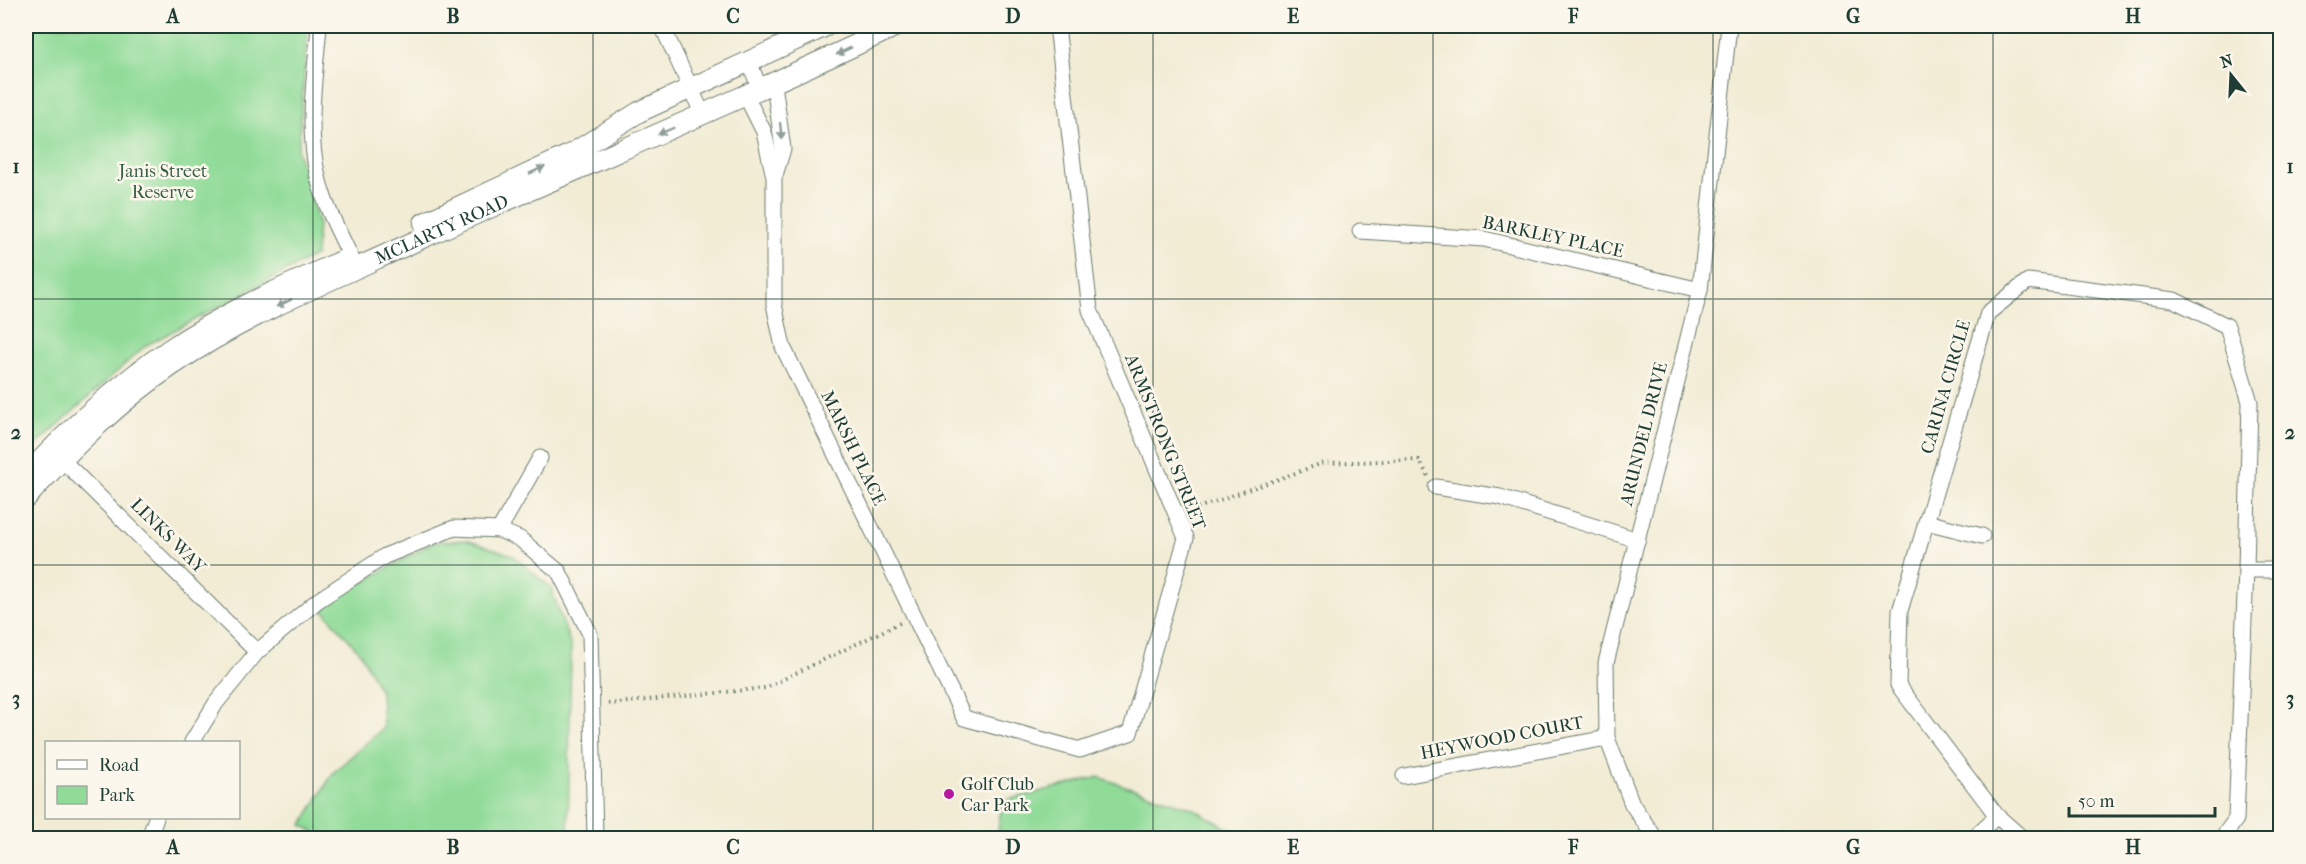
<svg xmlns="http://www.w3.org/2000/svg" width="2306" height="864" font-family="'IM FELL French Canon',serif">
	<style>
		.green { fill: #90db98; stroke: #588c66; stroke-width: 1.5 }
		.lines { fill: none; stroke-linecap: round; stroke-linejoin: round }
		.minor-casing { stroke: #697a6c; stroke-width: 17 }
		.tertiary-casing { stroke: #697a6c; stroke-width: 22 }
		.path { stroke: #697a6c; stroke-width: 4; stroke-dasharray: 1.5 4.5; stroke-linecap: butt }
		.minor { stroke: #fff; stroke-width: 15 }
		.tertiary { stroke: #fff; stroke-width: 20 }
		.oneway { fill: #8f9e9a }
		.grid { fill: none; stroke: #1f3d34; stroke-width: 1.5; stroke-opacity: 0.55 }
		.poi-dot { fill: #b5179e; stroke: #fbf7ec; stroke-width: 2 }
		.labels { text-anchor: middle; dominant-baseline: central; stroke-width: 5; stroke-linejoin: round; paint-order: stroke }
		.park-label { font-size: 18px; fill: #365d48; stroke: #fbf7ec }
		.street-label { font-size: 18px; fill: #1f3d34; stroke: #fbf7ec }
		.poi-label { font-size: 18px; fill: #1f3d34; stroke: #fbf7ec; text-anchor: start }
		.neatline { fill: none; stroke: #1f3d34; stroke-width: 2 }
		.grid-label { font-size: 20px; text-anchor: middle; font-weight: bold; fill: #1f3d34 }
	</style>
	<rect width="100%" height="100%" fill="#fbf7ec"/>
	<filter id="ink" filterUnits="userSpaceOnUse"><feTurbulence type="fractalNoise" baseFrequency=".0167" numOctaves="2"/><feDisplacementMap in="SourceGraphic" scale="12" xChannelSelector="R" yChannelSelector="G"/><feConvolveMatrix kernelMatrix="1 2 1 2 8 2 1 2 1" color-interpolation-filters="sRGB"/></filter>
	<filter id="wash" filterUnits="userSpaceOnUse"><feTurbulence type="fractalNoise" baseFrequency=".008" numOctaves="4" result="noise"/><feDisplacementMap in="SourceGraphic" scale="24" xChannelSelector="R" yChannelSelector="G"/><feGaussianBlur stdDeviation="1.35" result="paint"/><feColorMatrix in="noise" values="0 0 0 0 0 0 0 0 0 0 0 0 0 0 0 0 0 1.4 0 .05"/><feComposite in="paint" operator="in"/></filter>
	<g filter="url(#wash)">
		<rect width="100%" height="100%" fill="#f2ecd5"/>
		<g class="green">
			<path d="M26,26H308L298,152L318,222L316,255L145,346L26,454Z"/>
			<path d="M466,540L512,555L551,588L571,646L568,838H324L302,825L333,773L383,728L381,693L361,654L323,610L334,598L434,542Z"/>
			<path d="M1098,777L1192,808L1245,838H997L1002,801Z"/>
		</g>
	</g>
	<g filter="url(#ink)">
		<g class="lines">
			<defs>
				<g id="minor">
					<path d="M319,26C315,76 306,127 318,177C325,208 342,237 355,266"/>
					<path d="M662,26L703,115"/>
					<path d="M749,61L760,90"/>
					<path d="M774,84L783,149L775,175"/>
					<path d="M746,96L764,132L774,177V304L783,347L964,718L1080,750L1130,733L1186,538L1090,310L1057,26"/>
					<path d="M1360,231L1484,239L1700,290"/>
					<path d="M56,454L257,652"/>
					<path d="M1436,487L1500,497L1638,540"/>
					<path d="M1926,522L1982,536"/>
					<path d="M499,530L540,458"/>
					<path d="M2246,570H2280"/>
					<path d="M192,742L216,703L257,652L317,601L385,556L454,528L499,530L520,539L559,572L590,634L595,838"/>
					<path d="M1404,776L1607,738"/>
					<path d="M149,838L156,818"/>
					<path d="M1655,838L1632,804L1607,738L1606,663L1700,290L1729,26"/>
					<path d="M1973,838L1997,816"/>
					<path d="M2022,838L1997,816L1898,685L1900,611L1988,313L2028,281L2174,300L2227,326L2250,402L2246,570L2236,819L2222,838"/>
				</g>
				<g id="tertiary">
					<path d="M424,223L573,153L639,112L826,26"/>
					<path d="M26,476C69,429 117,385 170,349C225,312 286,286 346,259"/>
					<path id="s1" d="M26,498C71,449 119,401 174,364C250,313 338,277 420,239C579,167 740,101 896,26"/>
				</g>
			</defs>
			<use href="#minor" class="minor-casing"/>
			<use href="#tertiary" class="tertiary-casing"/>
			<g class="path">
				<path d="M1192,510L1323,463L1419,460L1428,476"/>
				<path d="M608,704L765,688L900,623"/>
			</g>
			<use href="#minor" class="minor"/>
			<use href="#tertiary" class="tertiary"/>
		</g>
		<defs><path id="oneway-solid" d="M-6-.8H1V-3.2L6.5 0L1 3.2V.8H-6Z" transform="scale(1.5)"/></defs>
		<g class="oneway">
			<use href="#oneway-solid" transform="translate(844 51) rotate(154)"/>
			<use href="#oneway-solid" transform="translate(666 131) rotate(157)"/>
			<use href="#oneway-solid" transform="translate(781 131) rotate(83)"/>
			<use href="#oneway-solid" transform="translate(537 170) rotate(-25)"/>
			<use href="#oneway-solid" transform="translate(284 303) rotate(154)"/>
		</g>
	</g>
	<path class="grid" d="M313,26V838M593,26V838M873,26V838M1153,26V838M1433,26V838M1713,26V838M1993,26V838M26,299H2280M26,565H2280"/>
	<circle class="poi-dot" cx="949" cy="794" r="6"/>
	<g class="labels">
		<g class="park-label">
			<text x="163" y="171">Janis Street<tspan x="163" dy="21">Reserve</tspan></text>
		</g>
		<g class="street-label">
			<text stroke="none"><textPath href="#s1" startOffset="500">MCLARTY ROAD</textPath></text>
			<text transform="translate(1553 237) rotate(12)">BARKLEY PLACE</text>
			<text transform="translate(1946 387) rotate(-74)">CARINA CIRCLE</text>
			<text transform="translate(1644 434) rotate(-76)">ARUNDEL DRIVE</text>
			<text transform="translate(1165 442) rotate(68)">ARMSTRONG STREET</text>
			<text transform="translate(853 448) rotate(64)">MARSH PLACE</text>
			<text transform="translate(168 536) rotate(45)">LINKS WAY</text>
			<text transform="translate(1502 738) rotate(-11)">HEYWOOD COURT</text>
		</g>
		<g class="poi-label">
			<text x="961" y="784">Golf Club<tspan x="961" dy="21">Car Park</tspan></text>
		</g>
	</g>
	<rect width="2306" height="864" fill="none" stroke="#fbf7ec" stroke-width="66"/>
	<rect x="45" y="741" width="195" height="78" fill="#fbf7ec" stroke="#a3ada2" stroke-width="1.5"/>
	<rect x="57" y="760" width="30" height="9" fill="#ffffff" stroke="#a3ada2" stroke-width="1.5"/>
	<text x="99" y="771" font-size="18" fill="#1f3d34">Road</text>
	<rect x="57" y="786" width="30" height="18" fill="#90db98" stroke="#a3ada2" stroke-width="1.5"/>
	<text x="99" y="801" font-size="18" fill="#1f3d34">Park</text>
	<g transform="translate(2231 75) rotate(342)" stroke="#fbf7ec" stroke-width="4.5" paint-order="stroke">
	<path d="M0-4.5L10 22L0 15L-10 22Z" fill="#1f3d34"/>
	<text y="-9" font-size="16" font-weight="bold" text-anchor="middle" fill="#1f3d34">N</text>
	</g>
	<path d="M2069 807v9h146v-9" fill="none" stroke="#1f3d34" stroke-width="3"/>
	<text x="2078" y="807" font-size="18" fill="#1f3d34" stroke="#fbf7ec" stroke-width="4.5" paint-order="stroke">50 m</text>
	<rect x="33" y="33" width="2240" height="798" class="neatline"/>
	<g class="grid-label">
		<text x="173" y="23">A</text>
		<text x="453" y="23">B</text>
		<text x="733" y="23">C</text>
		<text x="1013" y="23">D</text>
		<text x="1293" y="23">E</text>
		<text x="1573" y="23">F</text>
		<text x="1853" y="23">G</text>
		<text x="2133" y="23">H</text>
		<text x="16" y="173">1</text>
		<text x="2290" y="173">1</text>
		<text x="16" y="439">2</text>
		<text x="2290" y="439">2</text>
		<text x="16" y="705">3</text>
		<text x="2290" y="705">3</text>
		<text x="173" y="854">A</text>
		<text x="453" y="854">B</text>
		<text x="733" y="854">C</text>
		<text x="1013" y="854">D</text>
		<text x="1293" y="854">E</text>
		<text x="1573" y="854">F</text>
		<text x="1853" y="854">G</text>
		<text x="2133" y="854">H</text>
	</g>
</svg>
